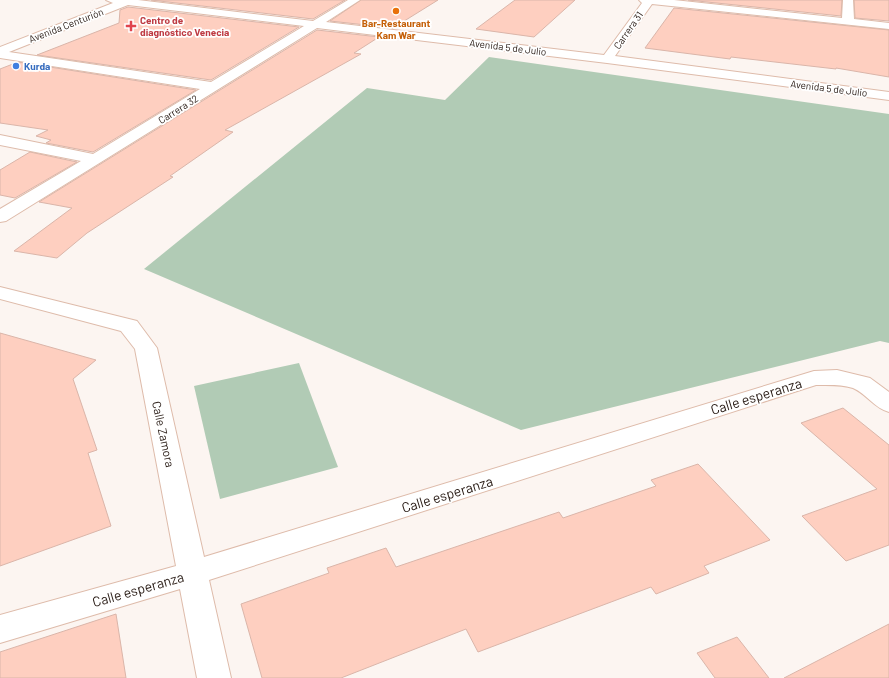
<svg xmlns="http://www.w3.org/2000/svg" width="889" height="678" font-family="Barlow,sans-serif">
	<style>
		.green { fill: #b1cbb5 }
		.building { fill: #fecfc0; stroke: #dab5a9 }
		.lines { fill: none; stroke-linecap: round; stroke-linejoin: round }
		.minor-casing { stroke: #debbaa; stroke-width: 2 }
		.minor { fill: #fff; fill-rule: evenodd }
		.food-dot { fill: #e8710a; stroke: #fff; stroke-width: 1.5 }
		.health-dot { fill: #e0444e; stroke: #fff; stroke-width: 1.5 }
		.shop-dot { fill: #3f7fe0; stroke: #fff; stroke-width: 1.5 }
		.labels { text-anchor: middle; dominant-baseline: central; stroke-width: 3.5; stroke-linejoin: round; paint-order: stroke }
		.far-health-label { font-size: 10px; font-weight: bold; fill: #be3a42; stroke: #fff; text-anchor: start }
		.far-food-label { font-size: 10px; font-weight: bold; fill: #c56008; stroke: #fff }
		.far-street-label { font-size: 10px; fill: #2d201a; stroke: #fff }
		.far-shop-label { font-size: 10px; font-weight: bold; fill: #366cbe; stroke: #fff; text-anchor: start }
		.street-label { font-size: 12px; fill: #2d201a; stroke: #fff }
		.near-street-label { font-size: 14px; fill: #2d201a; stroke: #fff }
	</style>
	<rect width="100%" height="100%" fill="#fcf5f1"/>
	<g class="green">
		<path d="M489,57L889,114V343L880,341L521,430L144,269L367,88L445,100Z"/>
		<path d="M299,363L338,467L220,499L194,386Z"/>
	</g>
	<g class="building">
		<path d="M151,0H345L313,19Z"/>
		<path d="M361,0H438L393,28L330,21Z"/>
		<path d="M515,0H575L534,37L476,29Z"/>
		<path d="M688,0H842L841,16Z"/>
		<path d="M854,0H889V21L855,18Z"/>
		<path d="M128,7L299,27L211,80L37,55L119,23L120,10Z"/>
		<path d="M674,8L889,30V77L836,68V69L731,57L730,59L645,48Z"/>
		<path d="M317,30L379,37L354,53L361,54L225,130L233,132L170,176L173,177L87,233L57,258L14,251L72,208L39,202Z"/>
		<path d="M18,62L196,90L93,152L46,143L51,140L36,136L48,130L0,123V69Z"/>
		<path d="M30,152L77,162L15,198L0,195V170Z"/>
		<path d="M0,333L96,360L73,379L97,450L88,453L111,526L0,566Z"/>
		<path d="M843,408L889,445V545L846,561L802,516L877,489L801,423Z"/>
		<path d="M698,464L770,540L704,566L709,573L656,594L651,587L478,652L466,629L341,678H262L241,604L329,573L327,568L386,548L396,567L559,512L563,518L656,486L651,480Z"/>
		<path d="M116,614L126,678H0V652Z"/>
		<path d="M889,624V678H784Z"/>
		<path d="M737,637L769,678H715L697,653Z"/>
	</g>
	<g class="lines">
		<defs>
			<g id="minor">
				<path d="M106,0H138L313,21L348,0H360L326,22L604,55L642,3L639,0H674L842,18L843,0H853L854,19L889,23V29L652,4L615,56L889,92V100L607,63L317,28L6,221L0,222V209L81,161L0,145V135L93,154L200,89L0,58V47L113,3ZM128,5L304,26L211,82L9,52Z"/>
				<path d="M0,287L137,321L157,348L204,557L814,371L837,370L870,378L889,392V412C874,408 867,394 853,388C841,384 828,385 816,385L209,580L231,678H197L180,589L0,643V615L176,566L135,349L121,331L0,299Z"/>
			</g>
		</defs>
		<use href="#minor" class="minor-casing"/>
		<use href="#minor" class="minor"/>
	</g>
	<circle class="food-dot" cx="396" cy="11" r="4"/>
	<path class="health-dot" d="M129 20h4v4h4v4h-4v4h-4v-4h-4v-4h4z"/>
	<circle class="shop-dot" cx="16" cy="66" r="4"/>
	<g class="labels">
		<g class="far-health-label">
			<text x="140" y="20">Centro de<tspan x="140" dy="12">diagnóstico Venecia</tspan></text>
		</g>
		<g class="far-food-label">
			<text x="396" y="23">Bar-Restaurant<tspan x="396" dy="12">Kam War</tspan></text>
		</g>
		<g class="far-street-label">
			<text transform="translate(66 25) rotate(-21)">Avenida Centurión</text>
			<text transform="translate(628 30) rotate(-55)">Carrera 31</text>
			<text transform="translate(508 47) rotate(7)">Avenida 5 de Julio</text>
			<text transform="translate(829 88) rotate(7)">Avenida 5 de Julio</text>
			<text transform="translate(178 109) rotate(-32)">Carrera 32</text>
		</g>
		<g class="far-shop-label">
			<text x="24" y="66">Kurda</text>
		</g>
		<g class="street-label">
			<text transform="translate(164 434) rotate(78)">Calle Zamora</text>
		</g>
		<g class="near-street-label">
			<text transform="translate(756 396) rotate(-17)">Calle esperanza</text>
			<text transform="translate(447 494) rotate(-17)">Calle esperanza</text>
			<text transform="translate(138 589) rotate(-16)">Calle esperanza</text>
		</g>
	</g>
</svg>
